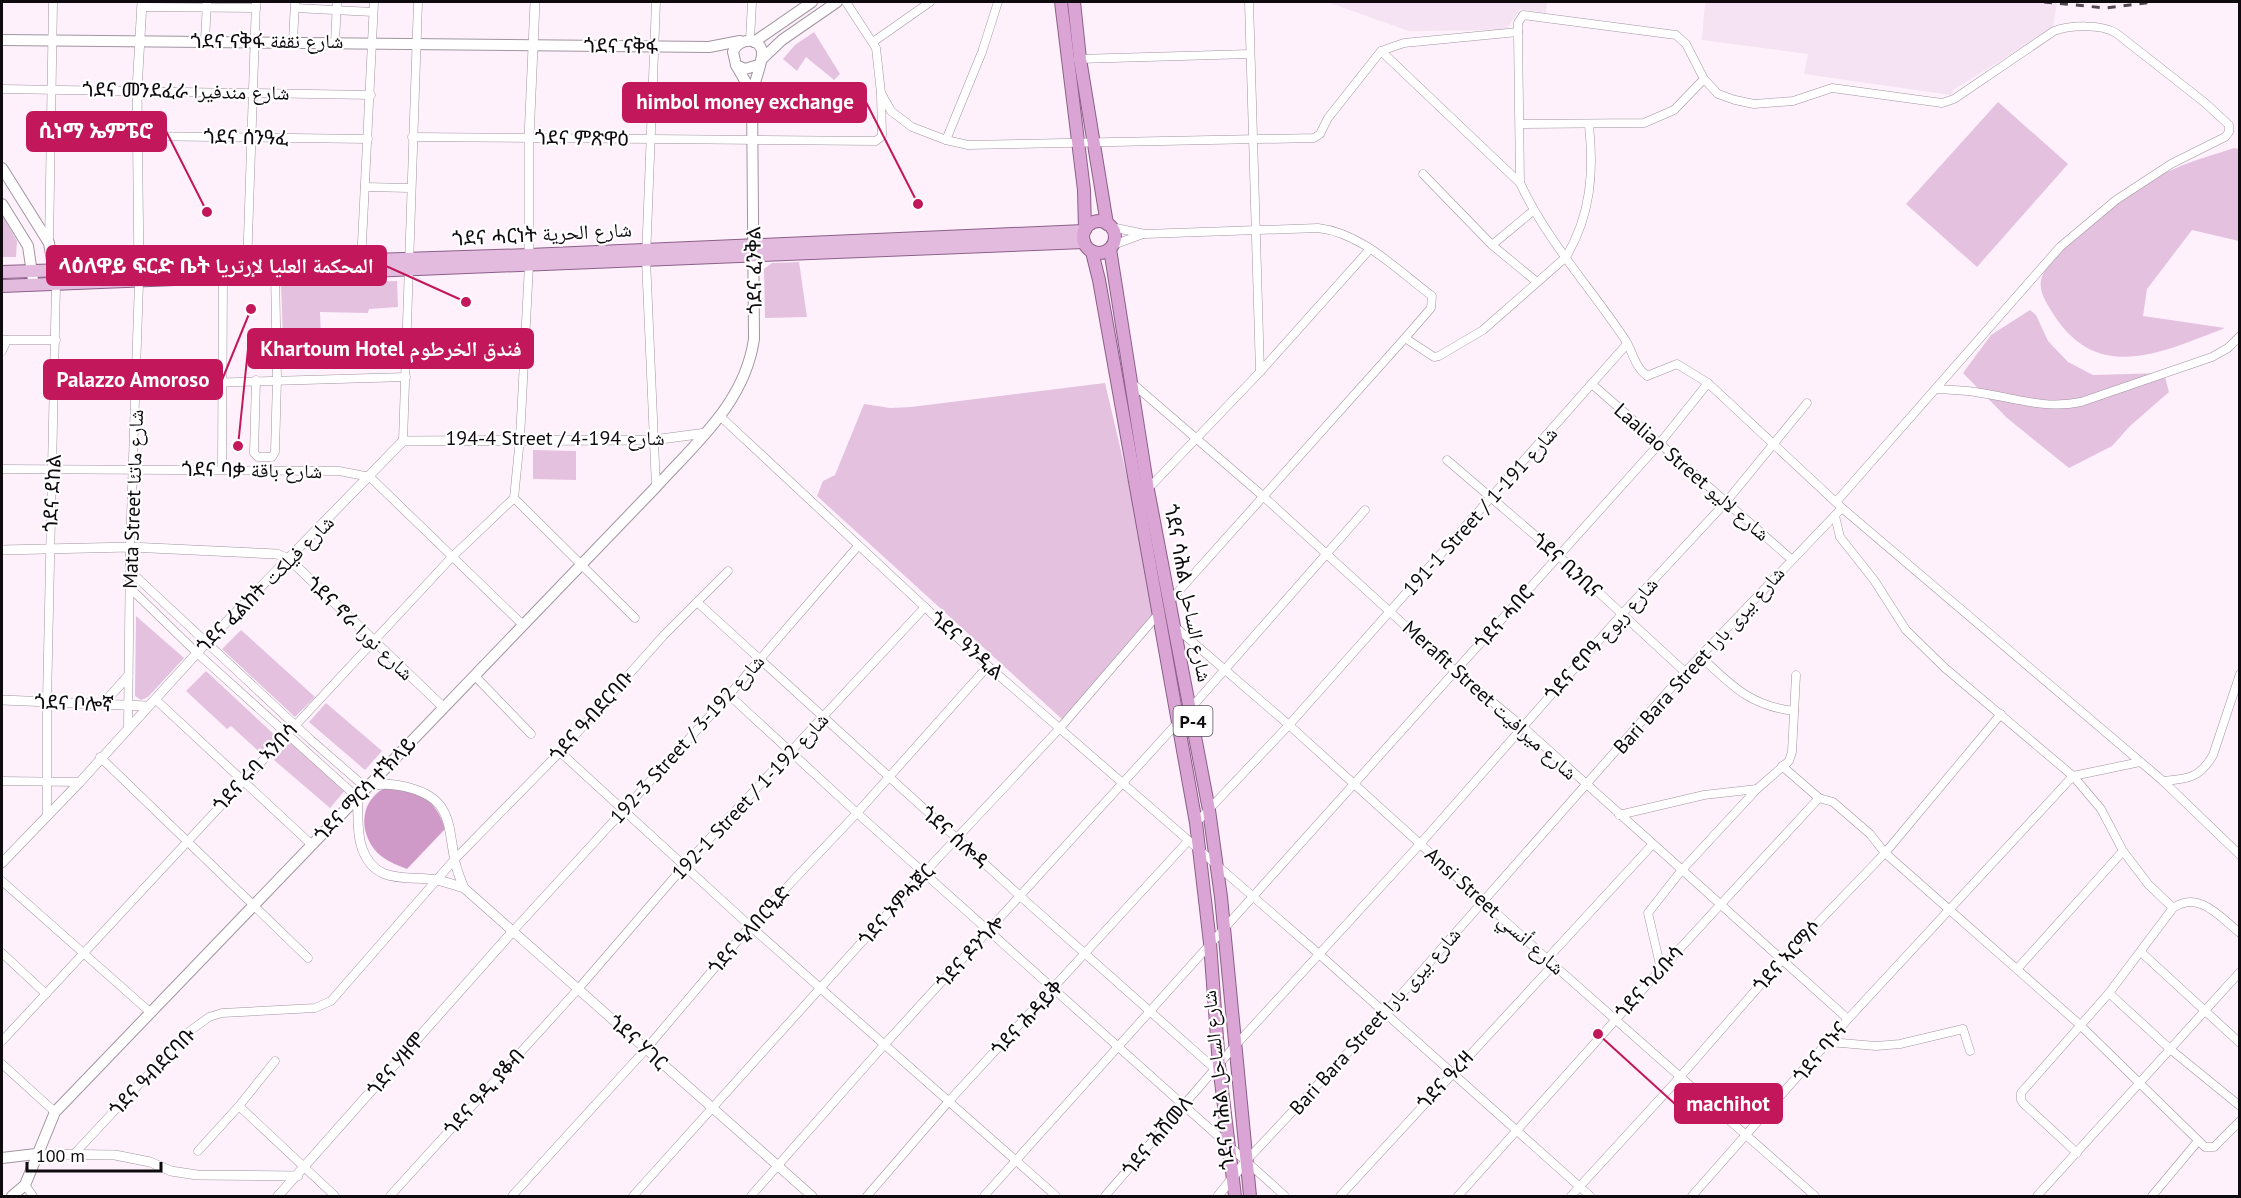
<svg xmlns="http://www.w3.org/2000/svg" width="2241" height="1198" font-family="'PT Sans','Noto Naskh Arabic','Noto Sans Ethiopic',sans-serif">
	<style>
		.built { fill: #f5e2f2 }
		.green { fill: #e4c1df }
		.water { fill: #cf9ac8 }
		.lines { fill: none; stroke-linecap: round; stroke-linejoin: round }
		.minor-casing { stroke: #a1959f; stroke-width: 9 }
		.tertiary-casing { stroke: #a1959f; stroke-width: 10 }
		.secondary-casing { stroke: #a1959f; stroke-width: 12 }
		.primary-casing { stroke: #8c6088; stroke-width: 14 }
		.trunk-casing { stroke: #8c6088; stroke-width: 14 }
		.minor { stroke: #fff; stroke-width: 8 }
		.tertiary { stroke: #fff; stroke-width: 9 }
		.secondary { stroke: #fff; stroke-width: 10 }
		.primary { stroke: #e3bbdf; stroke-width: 12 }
		.trunk { stroke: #daa4d4; stroke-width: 12 }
		.rail { stroke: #514a50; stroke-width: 3; stroke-dasharray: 8 8; stroke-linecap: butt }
		.labels { text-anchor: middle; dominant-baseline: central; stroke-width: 4.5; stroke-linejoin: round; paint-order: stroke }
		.shield { fill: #fff; stroke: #565456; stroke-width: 1.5 }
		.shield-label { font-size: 18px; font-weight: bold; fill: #0e0a0e }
		.street-label { font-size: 20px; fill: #0e0a0e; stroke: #fff }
		.leader { fill: none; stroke: #c2185b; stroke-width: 2 }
		.callout-dot { fill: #c2185b; stroke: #fff; stroke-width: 2 }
		.callout { fill: #c2185b; stroke: #c2185b; stroke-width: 2 }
		.callout-label { font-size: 21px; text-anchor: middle; font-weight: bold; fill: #fff }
	</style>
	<rect width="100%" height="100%" fill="#fef1fc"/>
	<g class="built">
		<path d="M1327,2H1547L1546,13L1520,9L1506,30L1409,31Z"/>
		<path d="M1705,2H2057L2053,28L1953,90L1951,95L1804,74L1808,54L1702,40Z"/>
	</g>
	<g class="green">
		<path d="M814,32L840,74L834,80L806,57L797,71L783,59L795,45Z"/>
		<path d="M1998,102L2068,164L1977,267L1906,204Z"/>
		<path d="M2234,148L2239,149V241L2192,230L2147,289L2143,316L2225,328C2164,351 2099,385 2054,315C2046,302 2036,289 2043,274C2050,257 2066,245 2080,233C2108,209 2139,183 2174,169C2193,160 2214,155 2234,148Z"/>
		<path d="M2,215L17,241L16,257H2Z"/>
		<path d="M799,262L807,317L765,318L764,269L772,263Z"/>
		<path d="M397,281L398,307L369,309L368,313L320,312L322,365L284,367L281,285Z"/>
		<path d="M2030,310L2036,315L2048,341L2068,362L2093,375L2164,373L2169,392L2130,426L2112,446L2069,468L2007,418L1963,373L1991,335Z"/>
		<path d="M1105,383L1159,613L1063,720L817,496L823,481L835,475L864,404L890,408L911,407Z"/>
		<path d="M533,450L576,451V480L533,479Z"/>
		<path d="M136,616L184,658L148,697L141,700L135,696Z"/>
		<path d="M241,630L315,697L295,717L222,649Z"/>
		<path d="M206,671L279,739L264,756L231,726L227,729L186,691Z"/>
		<path d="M326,703L382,751L365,770L309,722Z"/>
		<path d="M291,741L346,789L330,808L274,760Z"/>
	</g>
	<path class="water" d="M385,788C417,788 436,799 445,829L407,869C399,866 389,862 381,856C359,838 357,802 385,788Z"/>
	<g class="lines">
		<defs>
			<g id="minor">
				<path d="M656,2L646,259L656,487"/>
				<path d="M846,2L876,48L881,93L891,111L912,127L946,140L968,145L1314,138L1320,134L1328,118L1381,51L1520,183C1547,241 1591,288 1626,341C1633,353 1635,367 1647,376L1677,364L1708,383L1842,508L2163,781L2240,855"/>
				<path d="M1249,2L1260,372"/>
				<path d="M142,7L256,8"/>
				<path d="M295,8L373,12"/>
				<path d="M1518,32V23L1523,15L1676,35L1686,44L1704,79L1718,94L1735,100L1754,104L1793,101L1832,88L1942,103L1954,99L2054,31C2071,25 2101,24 2116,33L2204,102L2229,125V132L2225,137L2171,164L2116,200L2060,247L1836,502"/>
				<path d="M205,40L207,2"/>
				<path d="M750,40L752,2"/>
				<path d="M293,41L295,2"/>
				<path d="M335,42L337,2"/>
				<path d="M873,42L930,2"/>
				<path d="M1381,51L1404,43L1518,32L1520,183"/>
				<path d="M1078,59L1250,54"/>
				<path d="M2,89L371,95"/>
				<path d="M1521,124L1644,123L1674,110L1704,79"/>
				<path d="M52,135L368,139"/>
				<path d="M412,137L876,141L882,136L881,94"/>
				<path d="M946,140L982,52L998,2"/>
				<path d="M1423,174L1492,245L1537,282"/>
				<path d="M365,187L410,188"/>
				<path d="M1111,227L1145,234L1318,228C1362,233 1397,270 1432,296L1431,308L1405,338L1168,603"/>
				<path d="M49,243L53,2"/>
				<path d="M1113,245L1143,234"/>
				<path d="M1492,245L1533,211"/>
				<path d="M361,263L374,2"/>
				<path d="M247,267L256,2"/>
				<path d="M1405,338L1434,357L1439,356L1483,330L1566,257C1591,215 1594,172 1589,125"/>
				<path d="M2,340H56"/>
				<path d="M2,351L7,340"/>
				<path d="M256,380L254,453L258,457H272L275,452L277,379L275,271"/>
				<path d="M1132,383L1264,497L1456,672L1523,727L1848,1019"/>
				<path d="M137,385L406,377"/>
				<path d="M1593,385L1791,559"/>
				<path d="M1937,389C1950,390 1962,390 1975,392C2012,397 2043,410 2081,402L2212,357L2228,348L2240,336"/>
				<path d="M721,417L988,666L1319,954L1590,1196"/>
				<path d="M403,441L418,2"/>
				<path d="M1447,460L1558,555L1685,672"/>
				<path d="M2,469L339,471L370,477L522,624"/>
				<path d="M222,469L223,273"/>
				<path d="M1146,491L1260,372L1370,249"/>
				<path d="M514,498L520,438L529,265"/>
				<path d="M514,498L635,618"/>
				<path d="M1835,516L1840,537L1874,580L1906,630L1945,668L2073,776L2101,809L2123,851L2148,884L2173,908"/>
				<path d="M131,572L311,740L365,787"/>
				<path d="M130,588L197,653L357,797"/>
				<path d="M697,602L1020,896L1215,1069"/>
				<path d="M1174,626L1289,725L1547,959L1815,1196"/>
				<path d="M1700,656C1731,685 1750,706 1794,711"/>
				<path d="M474,675L531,734"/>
				<path d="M729,695L857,813L1285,1196"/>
				<path d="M155,699L312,845"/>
				<path d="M128,728L130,547L139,282"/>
				<path d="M560,752L750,926L1056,1196"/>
				<path d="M100,757L308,958"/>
				<path d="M1782,766L1819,798L1833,802L1870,834L1885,853L2079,1024L2205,1147H2214L2240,1121"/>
				<path d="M2,781L80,782"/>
				<path d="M2163,781C2188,779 2200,778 2213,755L2240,674"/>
				<path d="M1757,789L1789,761L1792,752L1796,675"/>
				<path d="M1619,815L1704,795L1757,789L1681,871L1648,913L1661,969"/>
				<path d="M47,816V701L56,284"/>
				<path d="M1196,823L1289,725L1627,344"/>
				<path d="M2,881L151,1013"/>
				<path d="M513,931L729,695L858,546"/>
				<path d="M2,953L46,994"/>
				<path d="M2142,953L2240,1043"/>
				<path d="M1547,959L1652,845"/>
				<path d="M2018,968L2123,851"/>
				<path d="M2109,993L2170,1049L2240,1106"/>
				<path d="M2,1041L451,558L514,498"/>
				<path d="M1829,1042L1876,1046L1900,1044L1963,1029L1970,1051"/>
				<path d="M2,1064L55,1112"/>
				<path d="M239,1106L335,1196"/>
				<path d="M198,1151L239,1106L275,1061"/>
				<path d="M75,1153L186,1034L209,1017L222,1013L315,1008L331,1001L454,860L560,752L664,635L728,571"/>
				<path d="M2077,1153L2024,1104L2021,1100V1093L2109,993L2173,908C2199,890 2220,917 2240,933"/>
				<path d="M1246,1161L1384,1014L1685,672L1842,508"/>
				<path d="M25,1185L33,1196"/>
				<path d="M390,1196L579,988L685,865L925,607"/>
				<path d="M512,1196L646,1049L750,926L857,813L988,666"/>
				<path d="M633,1196L924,873L1060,728L1160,612"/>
				<path d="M751,1196L884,1045L1191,708L1365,510"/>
				<path d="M867,1196L949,1101L1188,841"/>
				<path d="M984,1196L1660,443L1708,383"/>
				<path d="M1105,1196L1233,1048L1421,843L1622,614L1726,502L1807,403"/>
				<path d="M1340,1196L1553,965"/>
				<path d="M1458,1196L1661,969L1819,798"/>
				<path d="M1571,1196L1680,1077L1781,961L1885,853L2001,714"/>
				<path d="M1692,1196L1848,1019L2073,776L2140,762"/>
				<path d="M2037,1196L2240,972"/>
				<path d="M2152,1196L2198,1141"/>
			</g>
			<g id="tertiary">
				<path d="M529,260V138L535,2"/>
				<path d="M139,274L137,90L142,2"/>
				<path d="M2,550L130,547L277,554L289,559L443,707"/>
				<path d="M2,700L147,706"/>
				<path d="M103,704L128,676"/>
				<path d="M368,786C382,783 396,784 410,788C450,799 448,822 454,856C455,867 460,878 464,888"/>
				<path d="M357,797C359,814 356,832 362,848C375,886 408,875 437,880C446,882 455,885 464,888L812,1196"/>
				<path d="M2,863L80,782L207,642L403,441L653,440L706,433"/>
				<path d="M36,1154L115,1155L150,1162L171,1171L197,1175L298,1176"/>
				<path d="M278,1196L513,931"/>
				<path d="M1218,1196L1246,1161"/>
			</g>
			<g id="secondary">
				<path d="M2,40L709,47L740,41"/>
				<path d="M754,42L812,2"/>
				<path d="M761,60L782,40L837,2"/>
				<path d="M736,65L752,93"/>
				<path d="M2,168L49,243L55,278"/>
				<path d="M2,204L28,246L33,280"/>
				<path d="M2,1158L36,1154"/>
				<path d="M12,1196L25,1185L55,1112L656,487C697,442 745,402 754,339L752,93C754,83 762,64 762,55C763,36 738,37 733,52L736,65L745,69L758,65"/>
			</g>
			<g id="primary">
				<path d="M2,272L529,255L1084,231"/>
				<path d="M2,286L1084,242"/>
			</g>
			<g id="trunk">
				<path d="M1061,2L1084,190L1085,230"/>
				<path d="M1074,2L1080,59L1107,224"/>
				<circle cx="1099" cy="237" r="16"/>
				<path d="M1110,249L1148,490L1209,810L1221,897L1250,1196"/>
				<path d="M1092,252L1099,280L1196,823L1210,943L1219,1065L1235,1196"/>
			</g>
		</defs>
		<use href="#minor" class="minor-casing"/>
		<use href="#tertiary" class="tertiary-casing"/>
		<use href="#secondary" class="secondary-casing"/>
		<use href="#primary" class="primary-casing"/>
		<use href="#trunk" class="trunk-casing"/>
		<use href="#minor" class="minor"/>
		<use href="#tertiary" class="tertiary"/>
		<use href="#secondary" class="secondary"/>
		<use href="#primary" class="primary"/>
		<use href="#trunk" class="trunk"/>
		<path class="rail" d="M2044,2L2106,8L2153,2"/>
	</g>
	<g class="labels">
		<rect class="shield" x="1173.5" y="706" width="39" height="30" rx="4.5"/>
		<g class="shield-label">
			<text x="1193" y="721">P-4</text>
		</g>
		<g class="street-label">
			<text x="267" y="41">ጎደና ናቅፋ شارع نقفة</text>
			<text transform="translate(621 46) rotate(1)">ጎደና ናቅፋ</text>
			<text transform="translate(186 91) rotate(1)">ጎደና መንደፈራ شارع مندفيرا</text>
			<text transform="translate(246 137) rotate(1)">ጎደና ሰንዓፈ</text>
			<text transform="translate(582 138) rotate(1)">ጎደና ምጽዋዕ</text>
			<text transform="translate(542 234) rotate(-3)">ጎደና ሓርነት شارع الحرية</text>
			<text transform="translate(754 270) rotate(-91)">ጎደና ፈንቅል</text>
			<text x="555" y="438">194-4 Street / شارع 194-4</text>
			<text transform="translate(252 470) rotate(1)">ጎደና ባቃ شارع باقة</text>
			<text transform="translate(1692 472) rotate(41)">Laaliao Street شارع لاليو</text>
			<text transform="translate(52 493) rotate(-87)">ጎደና ደከል</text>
			<text transform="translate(133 499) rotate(-88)">Mata Street شارع ماتئا</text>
			<text transform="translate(1480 511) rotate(-48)">191-1 Street / شارع 191-1</text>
			<text transform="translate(1567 565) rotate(42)">ጎደና ቢንቢና</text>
			<text transform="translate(265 584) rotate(-45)">ጎደና ፈልከት شارع فيلكت</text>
			<text transform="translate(1188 593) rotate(79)">ጎደና ሳሕል شارع الساحل</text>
			<text transform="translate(1504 617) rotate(-49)">ጎደና ሓበሮ</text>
			<text transform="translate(360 628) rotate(44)">ጎደና ኖራ شارع نورا</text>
			<text transform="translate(1601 639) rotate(-48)">ጎደና ሮቦዓ شارع ربوع</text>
			<text transform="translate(967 645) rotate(42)">ጎደና ዓንዲል</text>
			<text transform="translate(1699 660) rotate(-48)">Bari Bara Street شارع بيرى بارا</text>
			<text transform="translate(1490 700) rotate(42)">Merafit Street شارع ميرافيت</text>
			<text transform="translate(74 703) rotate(2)">ጎደና ቦሎኛ</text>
			<text transform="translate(591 716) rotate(-48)">ጎደና ዓብደርባቡ</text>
			<text transform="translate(687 739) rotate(-48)">192-3 Street / شارع 192-3</text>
			<text transform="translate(255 767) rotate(-47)">ጎደና ሩባ ኣንበሳ</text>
			<text transform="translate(365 789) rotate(-46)">ጎደና ማርሳ ተኽላይ</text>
			<text transform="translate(750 796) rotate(-47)">192-1 Street / شارع 192-1</text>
			<text transform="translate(955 837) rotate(42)">ጎደና ሰሎዳ</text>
			<text transform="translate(896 905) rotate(-48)">ጎደና ኦምሓጀር</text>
			<text transform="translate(1495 911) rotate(42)">Ansi Street شارع أنسي</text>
			<text transform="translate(749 930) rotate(-48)">ጎደና ዒላበርዒድ</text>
			<text transform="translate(970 952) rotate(-48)">ጎደና ዶንጎሎ</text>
			<text transform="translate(1787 956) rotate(-47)">ጎደና ኣርማሶ</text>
			<text transform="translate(1649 982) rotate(-48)">ጎደና ካሪቡሳ</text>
			<text transform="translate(1027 1018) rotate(-47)">ጎደና ሕዳይቅ</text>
			<text transform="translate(1375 1021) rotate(-48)">Bari Bara Street شارع بيرى بارا</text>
			<text transform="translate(638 1042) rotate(42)">ጎደና ሃገር</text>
			<text transform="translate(1820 1052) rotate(-50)">ጎደና ባኑና</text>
			<text transform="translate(396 1064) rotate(-49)">ጎደና ሃዘሞ</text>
			<text transform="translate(152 1072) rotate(-46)">ጎደና ዓብደርባቡ</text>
			<text transform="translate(1218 1080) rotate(-96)">ጎደና ሳሕል شارع الساحل</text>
			<text transform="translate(1445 1080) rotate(-47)">ጎደና ዓረዛ</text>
			<text transform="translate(484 1092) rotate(-48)">ጎደና ዓዲ ያቆብ</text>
			<text transform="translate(1157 1136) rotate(-50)">ጎደና ሕሽመለ</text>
		</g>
	</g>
	<path class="leader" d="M918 204L866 102M207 212L166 131M466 302L386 266M238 446L248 349M251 309L222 380M1598 1034L1675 1104"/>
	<g class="callout-dot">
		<circle cx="918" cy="204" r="6"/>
		<circle cx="207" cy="212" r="6"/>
		<circle cx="466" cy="302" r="6"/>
		<circle cx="238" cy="446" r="6"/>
		<circle cx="251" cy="309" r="6"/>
		<circle cx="1598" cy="1034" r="6"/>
	</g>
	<g class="callout">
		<rect x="623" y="83" width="243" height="39" rx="6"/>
		<rect x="27" y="112" width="139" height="39" rx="6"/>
		<rect x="47" y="246" width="339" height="39" rx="6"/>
		<rect x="248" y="329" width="285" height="39" rx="6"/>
		<rect x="44" y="360" width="178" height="39" rx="6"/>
		<rect x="1675" y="1084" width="107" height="39" rx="6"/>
	</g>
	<g class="callout-label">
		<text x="745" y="109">himbol money exchange</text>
		<text x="96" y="138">ሲነማ ኤምፔሮ</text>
		<text x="216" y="273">ላዕለዋይ ፍርድ ቤት المحكمة العليا لإرتريا</text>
		<text x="391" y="356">Khartoum Hotel فندق الخرطوم</text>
		<text x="133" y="387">Palazzo Amoroso</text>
		<text x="1728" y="1111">machihot</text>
	</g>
	<rect width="2241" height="1198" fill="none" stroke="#0e0a0e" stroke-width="6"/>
	<path d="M27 1162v9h134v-9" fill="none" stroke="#0e0a0e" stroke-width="3"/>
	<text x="36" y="1162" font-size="18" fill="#0e0a0e" stroke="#ffffff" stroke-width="4.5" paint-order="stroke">100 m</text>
</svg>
